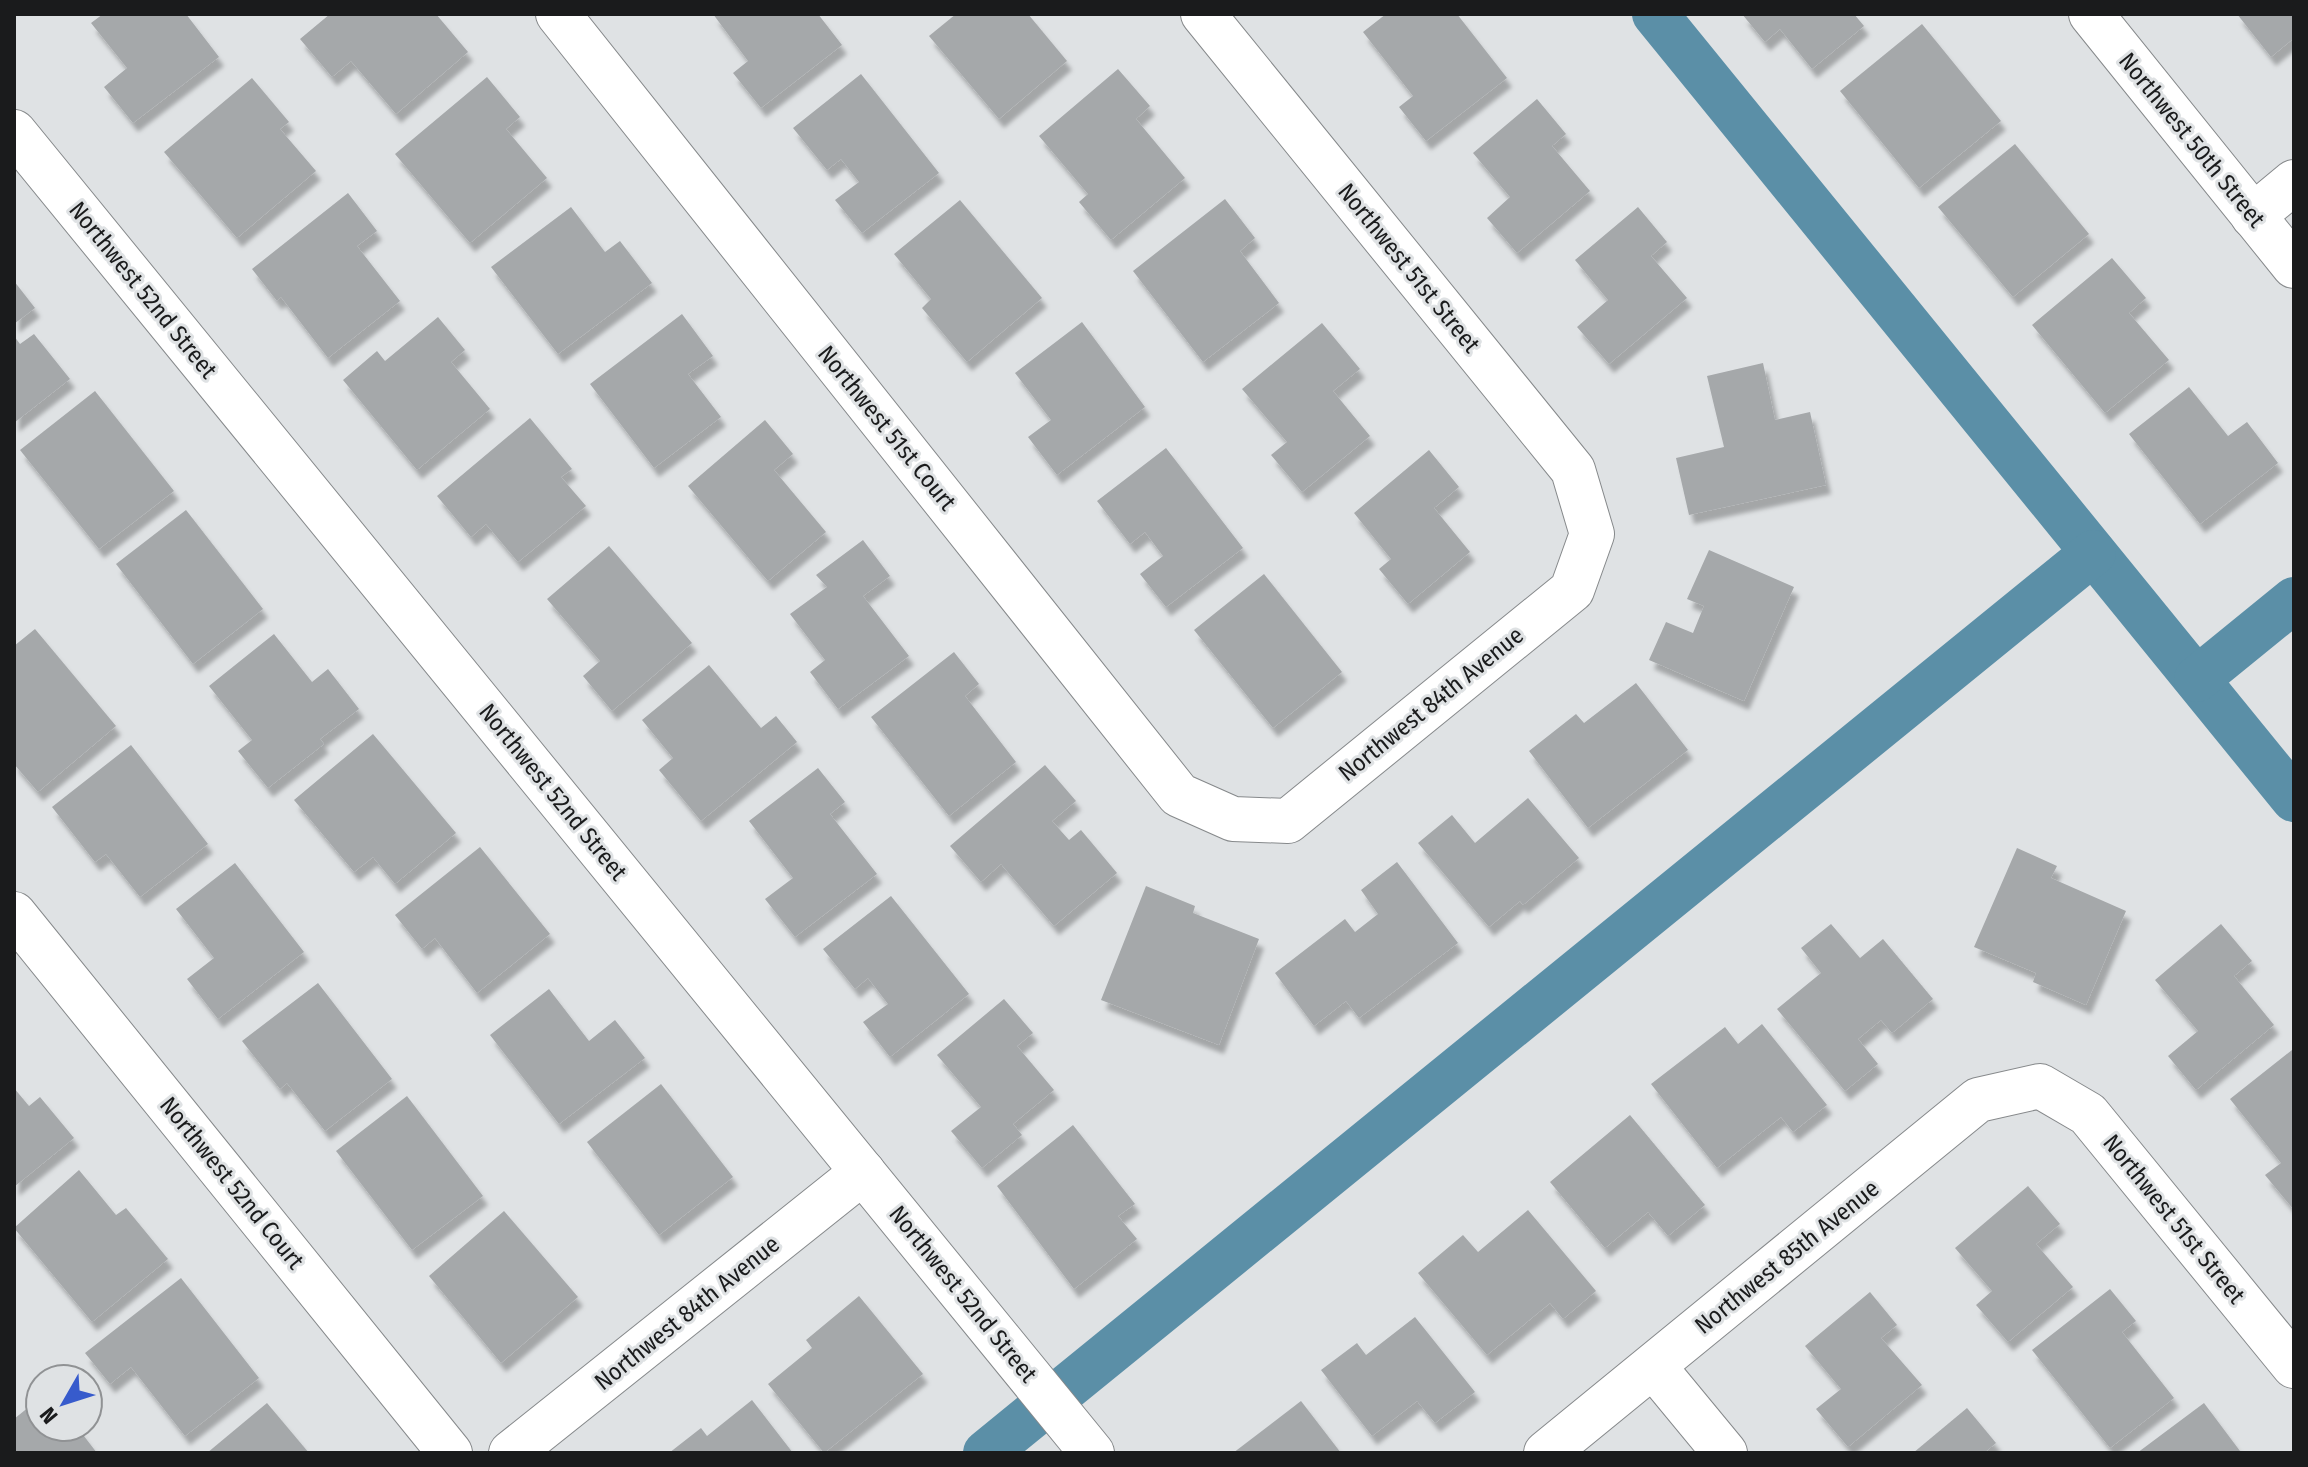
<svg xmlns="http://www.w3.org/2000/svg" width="2308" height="1467" font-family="'Fira Sans Condensed',sans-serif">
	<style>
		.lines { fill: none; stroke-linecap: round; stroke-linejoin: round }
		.canal { stroke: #5b8fa7; stroke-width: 46 }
		.building { fill: #a5a8aa; filter: url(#shadow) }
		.minor-casing { stroke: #86898b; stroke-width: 46 }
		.minor { stroke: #fff; stroke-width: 44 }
		.labels { text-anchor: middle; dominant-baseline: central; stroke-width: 6; stroke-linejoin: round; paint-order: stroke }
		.street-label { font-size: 24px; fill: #1a1b1c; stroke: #dfe2e4 }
	</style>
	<defs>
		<filter id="shadow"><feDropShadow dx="5" dy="9" stdDeviation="2" flood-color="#0004"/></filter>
	</defs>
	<rect width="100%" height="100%" fill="#dfe2e4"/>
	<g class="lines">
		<g class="canal">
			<path d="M1655,14L2294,799"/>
			<path d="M2197,679L2294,600"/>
			<path d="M986,1453L2093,553"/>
		</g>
	</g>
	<g class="building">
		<path d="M103,14H186L219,57L133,123L104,87L127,68L91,23Z"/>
		<path d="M330,14H436L468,52L396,114L351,61L332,77L300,39Z"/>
		<path d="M713,14H818L842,45L761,108L733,73L748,61Z"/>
		<path d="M956,14H1028L1067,61L999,119L929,36Z"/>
		<path d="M1386,14H1457L1507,78L1426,141L1399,107L1413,96L1363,32Z"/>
		<path d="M1742,14H1854L1864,26L1812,69L1780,29L1765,42Z"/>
		<path d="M2237,14H2294V38L2271,57Z"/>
		<path d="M1922,24L2001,121L1919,188L1840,91Z"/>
		<path d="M1118,69L1150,106L1136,119L1185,178L1111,240L1079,202L1088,194L1039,136Z"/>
		<path d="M861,74L939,173L862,233L835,200L859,182L841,159L827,170L793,128Z"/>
		<path d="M487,77L520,117L506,129L547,178L470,243L395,154Z"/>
		<path d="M252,78L289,122L280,129L316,171L237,238L164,152Z"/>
		<path d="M1537,99L1566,134L1552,146L1590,191L1517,253L1487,218L1510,197L1473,153Z"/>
		<path d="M2015,144L2089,234L2013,297L1938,207Z"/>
		<path d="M348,193L377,231L357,246L400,301L328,358L281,297L277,301L252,269Z"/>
		<path d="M1225,199L1255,238L1240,251L1279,303L1203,362L1133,271Z"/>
		<path d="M960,200L1042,298L967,362L922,308L931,299L894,254Z"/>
		<path d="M571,207L605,252L620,241L652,283L558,354L491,267Z"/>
		<path d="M1638,207L1667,242L1651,256L1687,298L1609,364L1577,327L1608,300L1575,260Z"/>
		<path d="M2112,258L2146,298L2129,313L2169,360L2105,413L2032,325Z"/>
		<path d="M14,281L35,308L14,324Z"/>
		<path d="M682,314L713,356L688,374L721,417L654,468L590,384Z"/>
		<path d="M438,317L465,350L451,362L490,409L417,470L343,380L377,351L385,361Z"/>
		<path d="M1082,322L1145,407L1057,475L1028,437L1051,420L1015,373Z"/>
		<path d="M1322,323L1360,369L1333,391L1370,436L1302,492L1271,455L1287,442L1242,389Z"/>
		<path d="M34,334L70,379L14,423V336L20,344Z"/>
		<path d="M1763,363L1775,420L1810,412L1826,485L1689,515L1676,458L1724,447L1707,376Z"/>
		<path d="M2189,387L2228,436L2247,422L2278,463L2200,524L2129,434Z"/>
		<path d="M95,391L174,491L99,549L20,450Z"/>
		<path d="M530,418L572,469L561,477L586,506L518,562L486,524L471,537L437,496Z"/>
		<path d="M765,420L793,454L774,470L826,532L768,581L688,486Z"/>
		<path d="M1166,448L1243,548L1166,607L1140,574L1163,556L1145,532L1130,544L1097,501Z"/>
		<path d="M1429,450L1459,487L1434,508L1470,552L1408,604L1379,569L1391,559L1354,513Z"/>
		<path d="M186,510L263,609L193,664L116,564Z"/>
		<path d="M863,540L890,576L863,596L909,656L838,709L810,672L825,660L790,614L827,587L816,575Z"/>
		<path d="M609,546L692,643L612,711L583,676L600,661L547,599Z"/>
		<path d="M1709,550L1794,587L1744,701L1649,660L1666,622L1693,633L1704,606L1687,599Z"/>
		<path d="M1264,574L1342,672L1273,728L1194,630Z"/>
		<path d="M35,629L116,726L38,792L14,764V646Z"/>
		<path d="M274,634L312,682L328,669L359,709L320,739L324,744L268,788L238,751L252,740L209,686Z"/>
		<path d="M954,652L979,684L965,696L1016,762L949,816L871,717Z"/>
		<path d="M709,665L761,728L776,716L797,742L701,821L659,770L673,758L642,720Z"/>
		<path d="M1636,683L1688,750L1588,828L1529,751L1576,714L1584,723Z"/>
		<path d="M373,734L456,833L395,884L373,857L354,872L294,800Z"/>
		<path d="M131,745L208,844L140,897L106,854L95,862L52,807Z"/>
		<path d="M1045,765L1076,801L1052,821L1069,840L1081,830L1117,873L1054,926L1001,864L981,882L950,846Z"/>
		<path d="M818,768L845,802L830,814L877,874L795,937L765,899L793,878L749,821Z"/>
		<path d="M1528,798L1579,858L1523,905L1520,901L1489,927L1418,843L1452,815L1475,843Z"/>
		<path d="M480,847L550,934L477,993L435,938L422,949L395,915Z"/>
		<path d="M2017,848L2057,866L2051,878L2126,911L2086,1005L2033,982L2036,973L1974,947Z"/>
		<path d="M1397,862L1458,943L1359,1018L1346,1001L1314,1026L1275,973L1345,919L1355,932L1378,914L1361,890Z"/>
		<path d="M235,863L304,952L218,1019L187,979L214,958L176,909Z"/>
		<path d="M1146,886L1195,906L1193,913L1259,939L1219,1045L1101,1000Z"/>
		<path d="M891,896L969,994L890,1057L863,1022L888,1004L868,978L855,989L823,949Z"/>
		<path d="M1831,924L1860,958L1883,939L1933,999L1892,1033L1881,1020L1858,1039L1878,1064L1845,1091L1777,1009L1821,973L1801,948Z"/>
		<path d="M2221,924L2252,961L2234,976L2274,1025L2196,1090L2168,1056L2198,1031L2155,980Z"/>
		<path d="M318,983L392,1079L325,1131L287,1083L280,1089L242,1041Z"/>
		<path d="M549,989L589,1041L615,1020L645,1058L559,1124L490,1035Z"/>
		<path d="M1004,999L1033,1033L1017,1046L1054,1090L1013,1124L1022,1135L982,1168L951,1131L981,1107L937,1055Z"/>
		<path d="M1762,1024L1827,1105L1793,1132L1781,1117L1717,1168L1651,1084L1725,1027L1738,1044Z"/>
		<path d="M2292,1050L2294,1052V1210L2265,1175L2281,1163L2230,1099Z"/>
		<path d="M661,1084L733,1177L659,1235L587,1142Z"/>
		<path d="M14,1088L29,1106L40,1097L74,1138L14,1187Z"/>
		<path d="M407,1096L483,1196L412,1250L336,1151Z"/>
		<path d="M1630,1115L1705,1205L1668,1236L1648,1212L1605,1248L1550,1182Z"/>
		<path d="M1073,1125L1135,1204L1118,1216L1137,1239L1074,1289L997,1186Z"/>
		<path d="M79,1170L116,1215L126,1208L168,1259L92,1322L14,1228Z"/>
		<path d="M2028,1186L2060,1224L2036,1244L2073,1287L2008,1342L1976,1305L1992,1291L1955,1248Z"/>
		<path d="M1528,1210L1596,1291L1563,1319L1550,1303L1487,1355L1418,1273L1463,1235L1478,1252Z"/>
		<path d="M504,1211L578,1297L501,1363L429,1276Z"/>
		<path d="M181,1278L259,1378L185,1436L131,1367L110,1384L85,1353Z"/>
		<path d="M2110,1289L2136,1321L2122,1332L2174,1398L2110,1448L2032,1350Z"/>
		<path d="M1870,1292L1897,1325L1881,1338L1922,1385L1848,1447L1816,1409L1841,1389L1805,1346Z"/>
		<path d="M859,1296L923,1374L824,1453L768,1384L812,1348L806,1340Z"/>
		<path d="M1415,1317L1475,1392L1435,1423L1417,1401L1372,1436L1321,1370L1357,1343L1366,1355Z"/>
		<path d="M40,1398V1427H77L97,1453H14V1419Z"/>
		<path d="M752,1400L793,1453H669L701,1428L707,1436Z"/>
		<path d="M1301,1401L1341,1453H1233Z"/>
		<path d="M267,1403L309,1453H207Z"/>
		<path d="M2204,1403L2240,1451L2237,1453H2137Z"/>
		<path d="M1967,1408L1996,1443L1984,1453H1913Z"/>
	</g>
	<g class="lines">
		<defs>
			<g id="minor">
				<path d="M558,14L1179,795L1233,819L1288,821L1572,590L1592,534L1573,470L1203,14"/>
				<path d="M2091,14L2294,266"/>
				<path d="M14,132L1092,1453"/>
				<path d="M2253,216L2294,182"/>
				<path d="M14,914L450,1453"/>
				<path d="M1654,1367L1725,1453"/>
				<path d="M511,1453L863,1172"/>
				<path d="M1546,1453L1978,1100L2040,1086L2088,1114L2294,1366"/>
			</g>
		</defs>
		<use href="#minor" class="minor-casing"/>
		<use href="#minor" class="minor"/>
	</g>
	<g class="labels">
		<g class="street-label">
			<text transform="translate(2192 140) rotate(51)">Northwest 50th Street</text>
			<text transform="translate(1409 268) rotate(51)">Northwest 51st Street</text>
			<text transform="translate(143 290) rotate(51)">Northwest 52nd Street</text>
			<text transform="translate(887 428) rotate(51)">Northwest 51st Court</text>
			<text transform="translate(1431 704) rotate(-39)">Northwest 84th Avenue</text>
			<text transform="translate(553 792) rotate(51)">Northwest 52nd Street</text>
			<text transform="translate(232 1183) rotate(51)">Northwest 52nd Court</text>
			<text transform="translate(2174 1219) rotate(51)">Northwest 51st Street</text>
			<text transform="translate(1787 1257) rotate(-39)">Northwest 85th Avenue</text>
			<text transform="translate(963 1294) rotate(51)">Northwest 52nd Street</text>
			<text transform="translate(687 1313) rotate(-39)">Northwest 84th Avenue</text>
		</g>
	</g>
	<rect width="2308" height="1467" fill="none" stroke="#1a1b1c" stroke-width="32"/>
	<g transform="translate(64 1403) rotate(231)"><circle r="38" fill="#dfe2e4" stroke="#909294" stroke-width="2"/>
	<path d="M0-6L14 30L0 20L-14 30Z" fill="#375bcc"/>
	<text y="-12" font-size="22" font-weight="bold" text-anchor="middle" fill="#1a1b1c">N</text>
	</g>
</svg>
